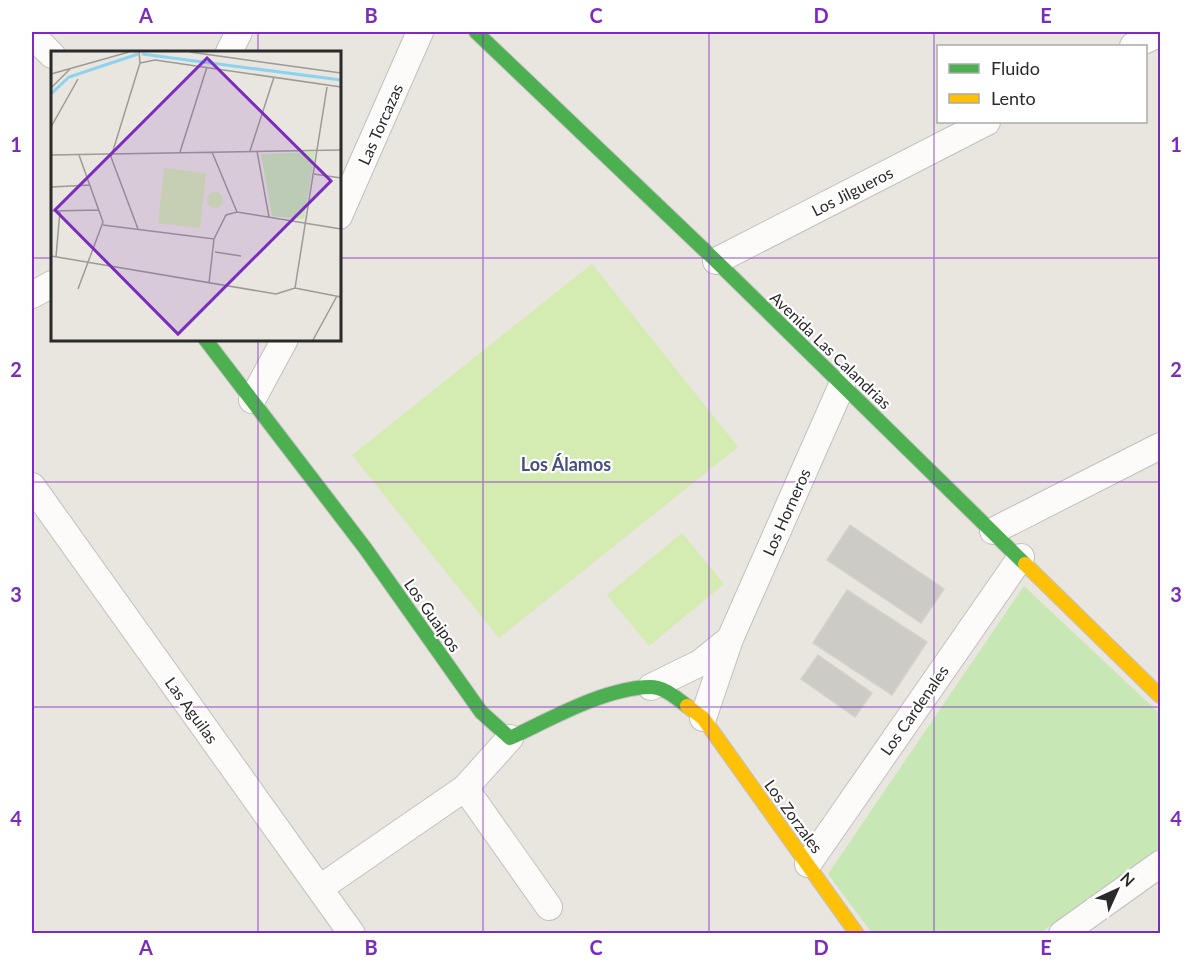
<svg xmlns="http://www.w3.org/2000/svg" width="1192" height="965" font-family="Lato,sans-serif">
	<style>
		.green { fill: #c7e7b5 }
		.pitch { fill: #d4ebb2 }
		.building { fill: #cdcbc6; stroke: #d4d1cb; stroke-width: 1.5 }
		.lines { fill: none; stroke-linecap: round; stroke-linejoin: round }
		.street-casing { stroke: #c2c1c1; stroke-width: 28 }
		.fast-casing { stroke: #c2c1c1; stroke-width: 16 }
		.slow-casing { stroke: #c2c1c1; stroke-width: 16 }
		.street { stroke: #fcfbfa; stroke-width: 26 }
		.fast { stroke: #4caf50; stroke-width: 14 }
		.slow { stroke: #ffc107; stroke-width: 14 }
		.grid { fill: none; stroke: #7b2cbf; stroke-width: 1.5; stroke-opacity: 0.55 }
		.labels { text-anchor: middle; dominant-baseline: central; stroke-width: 4.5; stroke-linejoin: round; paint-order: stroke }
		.street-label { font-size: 16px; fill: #2a2a2a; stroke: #fff }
		.neighbourhood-label { font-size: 18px; font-weight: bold; fill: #474f7e; stroke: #fff }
		.inset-river { fill: none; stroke: #8dd3f0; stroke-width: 3 }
		.inset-road { fill: none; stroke: #9d9a97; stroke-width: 1.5 }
		.view { fill: #7b2cbf; fill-opacity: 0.15; stroke: #7b2cbf; stroke-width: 3 }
		.inset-edge { fill: none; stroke: #2a2a2a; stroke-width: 3 }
		.neatline { fill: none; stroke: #7b2cbf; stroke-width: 2 }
		.grid-label { font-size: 20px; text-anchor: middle; font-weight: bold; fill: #7b2cbf }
	</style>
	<rect width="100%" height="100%" fill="#e9e5df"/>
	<path class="green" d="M1024,586L1160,714V848L1040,933H872L828,874Z"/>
	<g class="pitch">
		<path d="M592,264L738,447L499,638L352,455Z"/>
		<path d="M682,533L724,584L649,646L607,595Z"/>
	</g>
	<g class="building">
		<path d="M850,525L944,589L921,623L827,560Z"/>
		<path d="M847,590L927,642L892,695L813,643Z"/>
		<path d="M818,655L872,693L855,717L801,679Z"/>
	</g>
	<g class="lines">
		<defs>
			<g id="street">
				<path d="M32,35L52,55"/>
				<path d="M1133,46L1152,37"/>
				<path d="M229,52L239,32"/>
				<path d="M339,216L420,32"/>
				<path d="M716,261L987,122"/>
				<path d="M32,295L52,284"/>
				<path d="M252,400L285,339"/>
				<path d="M32,486L352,934"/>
				<path d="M993,531L1160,446"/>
				<path d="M651,687L700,663L730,639"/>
				<path d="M703,718L730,639L842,385"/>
				<path d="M465,788L549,907"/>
				<path d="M808,864L1021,557"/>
				<path d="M320,888L465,788L510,738"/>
				<path d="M1062,934L1160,864"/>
			</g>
			<g id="fast">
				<path d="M476,32L716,261L1025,564"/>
				<path d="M205,339L365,548L481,712L510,738C551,719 604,688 650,687C665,687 676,698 687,706"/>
			</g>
			<g id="slow">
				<path d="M1025,564L1160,696"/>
				<path d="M687,706L703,718L857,934"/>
			</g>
		</defs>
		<use href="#street" class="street-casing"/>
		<use href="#fast" class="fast-casing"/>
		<use href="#slow" class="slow-casing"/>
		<use href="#street" class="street"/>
		<use href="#fast" class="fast"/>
		<use href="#slow" class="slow"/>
	</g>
	<path class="grid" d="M258,32V52M483,32V934M709,32V934M934,32V934M32,258H52M339,258H1160M258,339V934M32,482H1160M32,707H1160"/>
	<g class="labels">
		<g class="street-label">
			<text transform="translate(380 124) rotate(-66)">Las Torcazas</text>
			<text transform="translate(852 191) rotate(-27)">Los Jilgueros</text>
			<text transform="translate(831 350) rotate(44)">Avenida Las Calandrias</text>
			<text transform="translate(786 512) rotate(-66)">Los Horneros</text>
			<text transform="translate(433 615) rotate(55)">Los Guaipos</text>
			<text transform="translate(192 710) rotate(54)">Las Aguilas</text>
			<text transform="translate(914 710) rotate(-55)">Los Cardenales</text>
			<text transform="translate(794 816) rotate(54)">Los Zorzales</text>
		</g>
		<g class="neighbourhood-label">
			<text x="566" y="464">Los Álamos</text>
		</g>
	</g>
	<g transform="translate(51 51)">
		<rect width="290" height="290" fill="#e9e5df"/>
		<path d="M264,101L253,168L221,165L210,103Z" fill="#c7e7b5"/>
		<path d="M113,117L155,122L149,177L107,172ZM156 149a8 8 0 1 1 16 0a8 8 0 1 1-16 0Z" fill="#d4ebb2"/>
		<path class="inset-river" d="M91,3L290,29M0,43L18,26L87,3"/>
		<path class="inset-road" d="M139,1L290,22M89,12L104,9L290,36M0,23L78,1M0,37L19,18M0,76L27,28M199,100L223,26M206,100L218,166M129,101L156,16M161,101L186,161M0,104L290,99M263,123L290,127M0,136L39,134M0,160L48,159M52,174L163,188L175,164L186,161L290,178M87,178L60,106L89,12L88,1M164,201L190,205M0,205L225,243L244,237L290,246M5,206L9,160M158,232L163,188M244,237L276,36M27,238L52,171L28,104M262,289L286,245"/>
		<path class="view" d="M156,7L280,130L127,283L4,159Z"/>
		<rect width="290" height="290" class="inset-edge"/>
	</g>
	<rect width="1192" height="965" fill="none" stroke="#ffffff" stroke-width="66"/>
	<rect x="937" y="45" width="210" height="78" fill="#ffffff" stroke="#aaaaaa" stroke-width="1.5"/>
	<rect x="949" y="64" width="30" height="9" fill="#4caf50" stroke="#aaaaaa" stroke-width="1.5"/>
	<text x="991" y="75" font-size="18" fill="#2a2a2a">Fluido</text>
	<rect x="949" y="94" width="30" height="9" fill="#ffc107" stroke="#aaaaaa" stroke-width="1.5"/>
	<text x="991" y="105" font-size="18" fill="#2a2a2a">Lento</text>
	<g transform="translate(1117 890) rotate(45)" stroke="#ffffff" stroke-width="4.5" paint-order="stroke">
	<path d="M0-4.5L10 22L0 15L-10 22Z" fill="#2a2a2a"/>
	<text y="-9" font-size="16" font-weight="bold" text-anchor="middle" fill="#2a2a2a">N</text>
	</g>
	<rect x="33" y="33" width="1126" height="899" class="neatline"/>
	<g class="grid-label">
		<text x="146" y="23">A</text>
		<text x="371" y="23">B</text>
		<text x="596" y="23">C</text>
		<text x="821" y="23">D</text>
		<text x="1046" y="23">E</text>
		<text x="16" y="152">1</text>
		<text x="1176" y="152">1</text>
		<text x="16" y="377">2</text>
		<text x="1176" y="377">2</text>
		<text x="16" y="602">3</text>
		<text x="1176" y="602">3</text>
		<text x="16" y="826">4</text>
		<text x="1176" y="826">4</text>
		<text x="146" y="955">A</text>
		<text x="371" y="955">B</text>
		<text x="596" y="955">C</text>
		<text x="821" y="955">D</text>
		<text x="1046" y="955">E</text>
	</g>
</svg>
